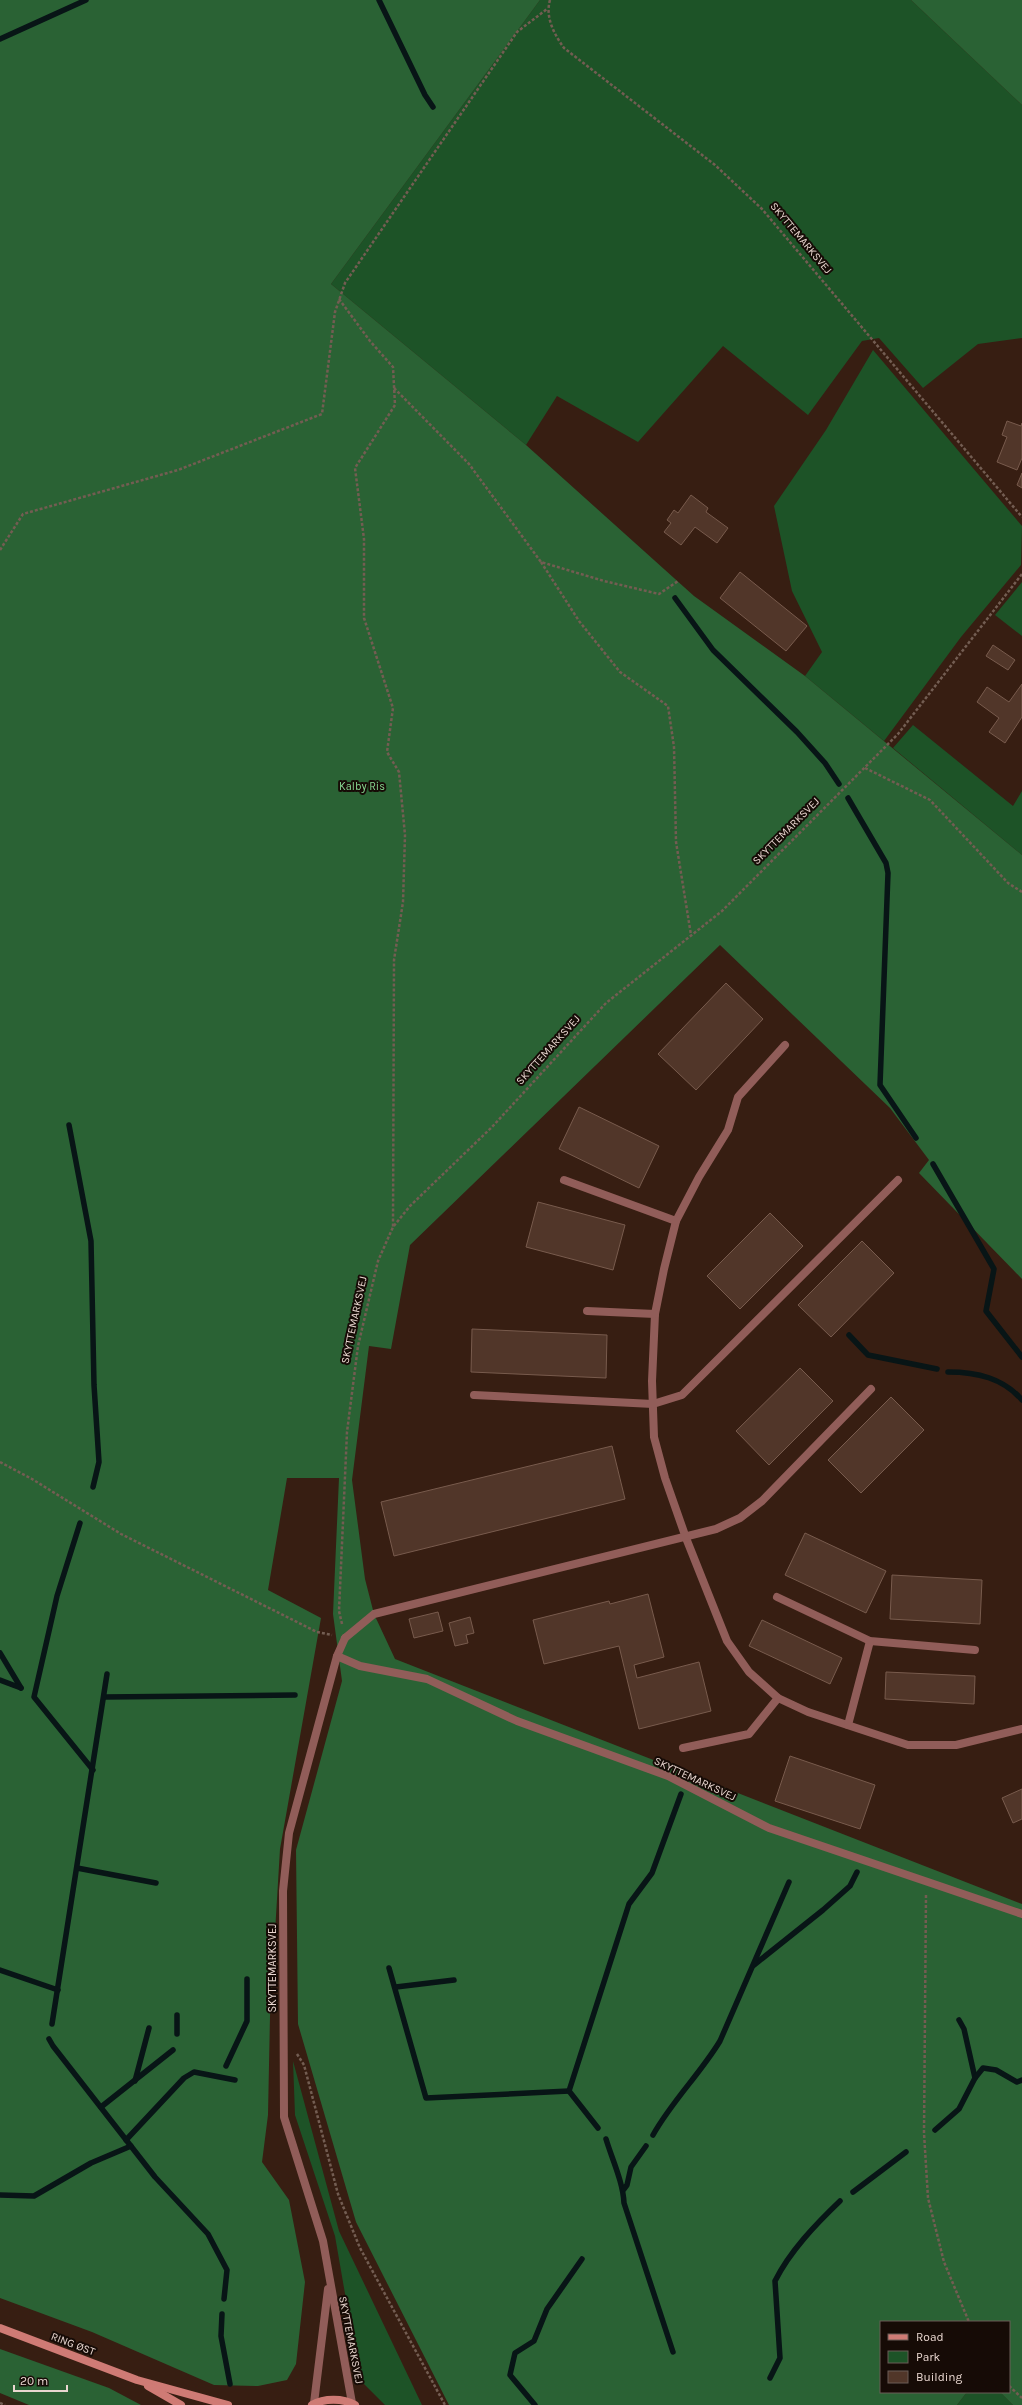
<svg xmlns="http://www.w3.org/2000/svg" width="1022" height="2405" font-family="Karla,sans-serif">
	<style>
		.green { fill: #1d5327 }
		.forest { fill: #2a6234 }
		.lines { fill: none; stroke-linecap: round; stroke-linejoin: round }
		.stream { stroke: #081516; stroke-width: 5.5 }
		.building { fill: #513629; stroke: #785b4d }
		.path { stroke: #735d52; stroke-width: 2.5; stroke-dasharray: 3 2; stroke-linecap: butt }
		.service { stroke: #915d59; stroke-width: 8 }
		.minor { stroke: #915d59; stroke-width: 8 }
		.secondary { stroke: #cf7b75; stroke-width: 8 }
		.labels { text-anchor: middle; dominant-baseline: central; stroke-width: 4; stroke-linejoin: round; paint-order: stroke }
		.street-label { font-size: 11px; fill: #e9d7d0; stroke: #160b06 }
		.park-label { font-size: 11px; fill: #88d892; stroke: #160b06 }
	</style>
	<rect width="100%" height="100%" fill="#371e12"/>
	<g class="green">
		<path d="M540,0H911L1022,105V338L978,344L923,388L879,338L862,341L808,415L723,346L638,442L557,396L526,445L331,284Z"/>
		<path d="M873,350L1022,526L1021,565L961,637L884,741L805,676L822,652L792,591L774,506L826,430Z"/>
		<path d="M1022,582V636L995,615Z"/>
		<path d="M913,725L1013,806L1022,791V855L893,748Z"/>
		<path d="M293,2061L339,2231L422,2405H385L360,2380L335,2236L295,2115Z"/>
		<path d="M967,2392H1000L1013,2405H957Z"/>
	</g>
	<g class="forest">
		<path d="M0,0H540L331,284L526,445L694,596L805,676L1022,855V1279L919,1173L929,1160L890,1108L720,945L410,1245L391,1349L369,1346L352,1480L365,1579L374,1614L395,1659L1022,1904V2405H1013L1000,2392H1009V2322H881V2392H967L957,2405H449L356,2222L298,2024L296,1850L342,1681L333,1614L339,1478H287L268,1590L321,1618L280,1849L270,2016L268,2115L262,2162L289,2200L305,2282L296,2364L287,2380L258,2386L214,2385L92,2332L0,2298Z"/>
		<path d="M911,0H1022V105Z"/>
		<path d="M0,2349L109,2388L141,2405H29L0,2393Z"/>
	</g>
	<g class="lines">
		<g class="stream">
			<path d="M379,0L425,95L433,107"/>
			<path d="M0,39L86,0"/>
			<path d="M675,598L713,650L797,732L825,763L839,784"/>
			<path d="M848,798L886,863L888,873L880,1085L916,1138"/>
			<path d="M69,1125L91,1241L94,1385L99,1462L93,1487"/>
			<path d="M933,1164L994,1269L986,1311L1022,1357"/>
			<path d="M849,1335L868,1355L937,1369"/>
			<path d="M948,1372C977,1372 1003,1378 1022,1400"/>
			<path d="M80,1523L57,1596L34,1697L93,1770"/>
			<path d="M0,1653L21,1688"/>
			<path d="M0,1680L21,1688"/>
			<path d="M104,1697L295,1695"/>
			<path d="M77,1868L156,1883"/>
			<path d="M754,1965L823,1910L850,1886L857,1872"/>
			<path d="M389,1968L426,2098L569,2091"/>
			<path d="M0,1970L58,1990"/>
			<path d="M396,1987L454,1980"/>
			<path d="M959,2020L964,2029L975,2078"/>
			<path d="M52,2024L107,1674"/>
			<path d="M177,2034V2015"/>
			<path d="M49,2039L53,2046L155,2177L208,2234L227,2270L224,2299"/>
			<path d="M226,2066L247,2021V1979"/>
			<path d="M135,2081L149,2028"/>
			<path d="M101,2107L173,2050"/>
			<path d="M598,2128L569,2091L629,1904L652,1873L681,1794"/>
			<path d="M935,2130L959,2109L975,2078L983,2068L996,2070L1017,2082L1022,2080"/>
			<path d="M653,2135C672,2101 700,2074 720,2041L789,1882"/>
			<path d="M606,2139C612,2159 623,2182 624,2203L673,2352"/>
			<path d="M126,2140L184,2078L194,2072L235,2080"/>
			<path d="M624,2189L627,2185L631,2167L646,2146"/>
			<path d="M853,2192L906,2152"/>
			<path d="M0,2195L34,2196L91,2163L131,2146"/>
			<path d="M222,2314L221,2336L230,2384"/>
			<path d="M770,2378L780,2358L775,2281C790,2251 816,2224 840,2201"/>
			<path d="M535,2405L510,2375L515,2353L534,2341L547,2309L582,2259"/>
		</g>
	</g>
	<g class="building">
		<path d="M1007,421L1021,426L1022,423V458L1017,470L997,462L1007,437L1002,435Z"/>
		<path d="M1022,473V488L1017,485Z"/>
		<path d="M691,495L708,508L706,512L728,528L717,543L695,527L681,545L664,532L671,523L667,520L674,510L678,513Z"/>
		<path d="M740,572L807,626L786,651L720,598Z"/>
		<path d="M993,645L1015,660L1008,670L986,656Z"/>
		<path d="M1022,684V717L1005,743L989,732L999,718L977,702L987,687L1009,702Z"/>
		<path d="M726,983L763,1019L696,1090L658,1054Z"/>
		<path d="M579,1107L659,1146L639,1188L559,1149Z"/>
		<path d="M538,1202L625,1225L613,1270L526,1247Z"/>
		<path d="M770,1213L803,1246L740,1309L707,1276Z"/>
		<path d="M862,1241L894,1273L831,1337L798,1305Z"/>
		<path d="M472,1329L607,1335L606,1378L471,1372Z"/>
		<path d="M800,1368L833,1401L769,1465L736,1431Z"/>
		<path d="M891,1397L924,1430L861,1493L828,1460Z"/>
		<path d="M612,1446L625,1499L394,1556L381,1502Z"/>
		<path d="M805,1533L886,1571L866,1613L785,1575Z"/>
		<path d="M892,1575L982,1580L980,1624L890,1619Z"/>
		<path d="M648,1594L664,1657L634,1665L637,1678L699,1662L711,1711L639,1729L619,1646L544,1664L533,1620L609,1601L610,1604Z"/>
		<path d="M438,1612L443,1631L414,1638L409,1619Z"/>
		<path d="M470,1617L474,1633L466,1635L468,1643L455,1646L449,1623Z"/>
		<path d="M762,1620L842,1658L830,1684L749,1646Z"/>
		<path d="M886,1672L975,1676L974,1704L885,1699Z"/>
		<path d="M790,1756L875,1785L860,1829L775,1801Z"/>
		<path d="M1022,1789V1819L1013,1823L1002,1798Z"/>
	</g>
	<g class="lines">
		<g class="path">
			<path d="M550,0C545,17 554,34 564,48L715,165L762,209L1022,517"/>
			<path d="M339,299L370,341L393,367L395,405L355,468L364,539V618L393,708L387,752L399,772L405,835L403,902L394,960L393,1227"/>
			<path d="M394,388L469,464L541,562L604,581L659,594L678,581"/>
			<path d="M0,550L23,514L178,470L322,414L335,312L345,283L517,32L547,9"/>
			<path d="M541,562L579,621L620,672L668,706L674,747L676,842L691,935"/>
			<path d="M865,768L930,800L1008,883L1022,892"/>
			<path d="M0,1462L32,1479L121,1534L317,1632L332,1635"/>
			<path d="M342,1624L339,1611L347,1432L358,1346L378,1261L393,1227L410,1206L492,1127L606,1003L722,911L898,734L1022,574"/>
			<path d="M926,1895L924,2133L928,2198L944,2262L969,2322"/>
			<path d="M297,2054L304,2065L338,2194L360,2248L445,2405"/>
			<path d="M1009,2386L1022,2398"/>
			<path d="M0,2403L5,2405"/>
		</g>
		<g class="service">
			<path d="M785,1045L738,1097L728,1130L699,1177L676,1221L664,1269L655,1314L652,1381L654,1437L665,1478L686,1538L727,1641L749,1672L778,1698L808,1712L908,1745H956L1022,1729"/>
			<path d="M564,1180L676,1221"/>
			<path d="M587,1311L655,1314"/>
			<path d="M474,1395L653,1404L682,1395L898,1180"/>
			<path d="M777,1597L870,1641L975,1650"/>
			<path d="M345,1638L374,1614L716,1529L740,1518L762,1501L871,1389"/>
			<path d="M848,1725L870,1641"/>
			<path d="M683,1748L749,1734L778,1698"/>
		</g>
		<g class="minor">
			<path d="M345,1638L337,1656L289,1833L283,1891L284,2117L323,2241L352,2403"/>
			<path d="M337,1656L360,1666L427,1679L517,1721L668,1776L769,1828L1022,1914"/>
			<path d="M314,2403L328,2289"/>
		</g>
		<g class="secondary">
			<path d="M0,2328L137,2380L228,2405"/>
			<path d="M148,2386L181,2405"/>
			<path d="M312,2405C324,2398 343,2398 355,2405"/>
		</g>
	</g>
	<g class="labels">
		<g class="street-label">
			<text transform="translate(801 238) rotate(50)">SKYTTEMARKSVEJ</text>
			<text transform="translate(786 831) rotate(-45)">SKYTTEMARKSVEJ</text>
			<text transform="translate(548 1050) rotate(-48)">SKYTTEMARKSVEJ</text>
			<text transform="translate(354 1320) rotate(-78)">SKYTTEMARKSVEJ</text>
			<text transform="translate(695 1779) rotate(25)">SKYTTEMARKSVEJ</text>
			<text transform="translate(272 1968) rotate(-90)">SKYTTEMARKSVEJ</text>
			<text transform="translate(351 2340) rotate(79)">SKYTTEMARKSVEJ</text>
			<text transform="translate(73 2344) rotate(21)">RING ØST</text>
		</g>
		<g class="park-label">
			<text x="362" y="786">Kalby Ris</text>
		</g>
	</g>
	<rect x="880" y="2321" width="130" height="72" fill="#160b06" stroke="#6a5d57"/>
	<rect x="888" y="2334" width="20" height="6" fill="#cf7b75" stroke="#6a5d57"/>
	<text x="916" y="2341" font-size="12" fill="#e9d7d0">Road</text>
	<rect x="888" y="2351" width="20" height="12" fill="#1d5327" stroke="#6a5d57"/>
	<text x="916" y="2361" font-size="12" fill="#e9d7d0">Park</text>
	<rect x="888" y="2371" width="20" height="12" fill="#513629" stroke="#6a5d57"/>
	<text x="916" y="2381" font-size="12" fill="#e9d7d0">Building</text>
	<path d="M14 2385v6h53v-6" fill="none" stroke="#e9d7d0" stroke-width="2"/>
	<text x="20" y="2385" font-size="12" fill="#e9d7d0" stroke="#160b06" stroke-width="3" paint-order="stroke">20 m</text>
</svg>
